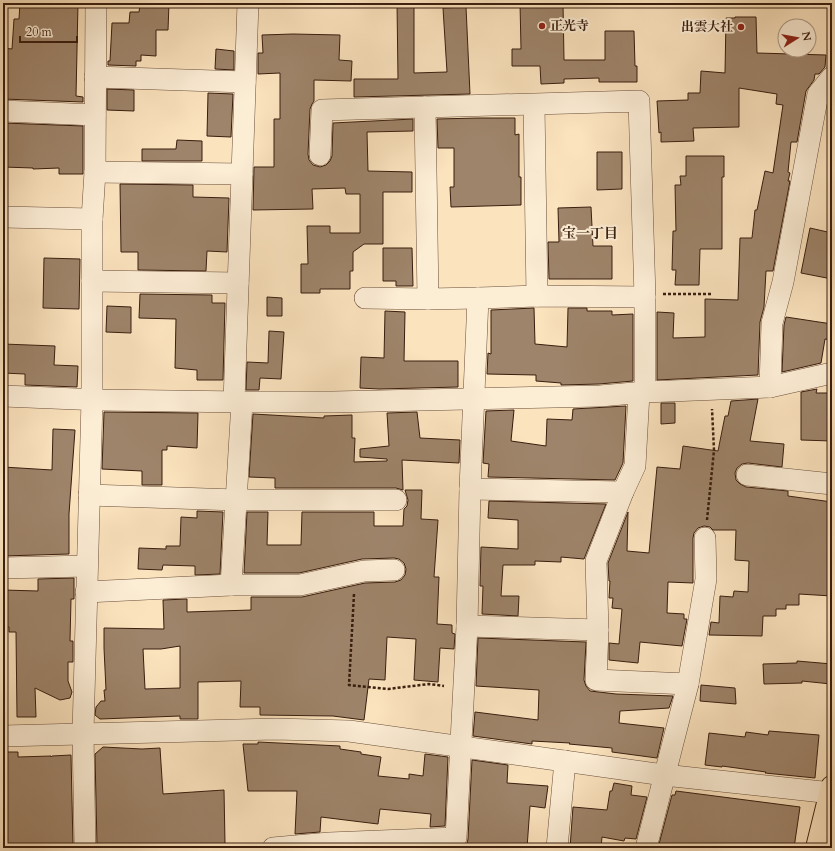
<svg xmlns="http://www.w3.org/2000/svg" width="835" height="851" font-family="Cardo,'Noto Serif JP',serif">
	<style>
		.building { fill: #9e846a; stroke: #391e0f; fill-rule: evenodd }
		.lines { fill: none; stroke-linecap: round; stroke-linejoin: round }
		.minor-casing { stroke: #6a4f3b; stroke-width: 22 }
		.major-casing { stroke: #391e0f; stroke-width: 24 }
		.path { stroke: #391e0f; stroke-width: 2.5; stroke-dasharray: 3 2; stroke-linecap: butt }
		.minor { stroke: #fcedd5; stroke-width: 21 }
		.major { stroke: #fbe3be; stroke-width: 22 }
		.poi-dot { fill: #8f2418; stroke: #fcedd5; stroke-width: 1.5 }
		.labels { text-anchor: middle; dominant-baseline: central; stroke-width: 4; stroke-linejoin: round; paint-order: stroke }
		.poi-label { font-size: 13px; font-weight: bold; fill: #391e0f; stroke: #fcedd5; text-anchor: start }
		.neighbourhood-label { font-size: 14px; font-weight: bold; fill: #391e0f; stroke: #fcedd5 }
	</style>
	<rect width="100%" height="100%" fill="#fbe3be"/>
	<filter id="stains"><feTurbulence type="fractalNoise" baseFrequency=".005" numOctaves="4"/><feColorMatrix values="0 0 0 0 .2 0 0 0 0 .09 0 0 0 0 .02 0 0 0 .5 -.17"/></filter>
	<radialGradient id="worn" r=".72"><stop offset=".6" stop-color="#630" stop-opacity="0"/><stop offset="1" stop-color="#630" stop-opacity=".3"/></radialGradient>
	<g class="building">
		<path d="M20,3H78L76,96L83,97V102L3,99V48L12,49L14,19H19Z"/>
		<path d="M145,3H169L168,30H156V56L141,55V61H136V66L108,65V61H110L112,23H129L130,12H139L140,5H145Z"/>
		<path d="M397,3H414V73L447,72L443,8L466,7L470,94L354,97V79H398Z"/>
		<path d="M520,3H563L564,60H605V31H634L635,66H637V82H599V78L564,79V83L541,84L540,66H512V49H521Z"/>
		<path d="M735,17H756L757,53L826,55L825,67L819,74H815L814,80L806,91L797,142H791L788,172L790,173L788,181H790L773,271H766L764,307L760,322L758,375L657,380V312L674,313L673,338L705,337V299L738,300L740,238H752L755,210H757L765,171L773,173L783,105L776,104L777,94L739,88V127L693,128L694,141L661,142V132L659,133L657,101L688,100V93H700L701,71L725,73L726,18H735Z"/>
		<path d="M293,34L340,35L339,60L352,61L351,81L314,80V101L312,104L310,109L308,154L309,160L313,165L320,167L326,165L330,161L332,156L333,123L413,119V131L367,132L368,171L412,172V192H383V244H364L353,252V271H350V289H320V293H301V264H308L307,226H330V233H360V194H346L345,188L312,189L313,209L253,210L254,167H274V119H280V73L258,74V53H263L262,35Z"/>
		<path d="M216,49L234,51V70L215,69Z"/>
		<path d="M107,89L134,90V111L107,110Z"/>
		<path d="M208,93L233,94L231,137L207,136Z"/>
		<path d="M478,118H515V135L519,134V177H521V205L451,207L450,187H454V148H438L437,119Z"/>
		<path d="M3,123L83,126V174H59V168L33,169V168L3,167Z"/>
		<path d="M177,140L202,141V161H142V149H176Z"/>
		<path d="M597,152H622V189L597,190Z"/>
		<path d="M686,156H724V177H722V249H700L699,285H675L676,270H672L673,231H676L675,185H681L680,176H686Z"/>
		<path d="M120,184L193,185V197L229,198L227,252L207,251L206,271L138,270V252H121Z"/>
		<path d="M591,207L593,246H612V279H549L548,242H559L558,208Z"/>
		<path d="M810,228L832,233V279L801,273Z"/>
		<path d="M383,248H412L413,286H396V281H383Z"/>
		<path d="M44,258L80,259L79,309L43,308Z"/>
		<path d="M140,294L212,295V303H225L223,380H197V370L175,368L176,319L139,318Z"/>
		<path d="M267,297L282,298V316H267Z"/>
		<path d="M107,306L131,307V333L106,332Z"/>
		<path d="M534,308L535,344L567,347L568,308H587V311H612V315L633,314V381L599,384L561,385V383L536,381V375L487,374L488,353L491,354V310Z"/>
		<path d="M385,311L405,312L404,361H458V387L379,389L360,388L361,357L384,358Z"/>
		<path d="M786,317L832,324V340L825,339L821,363L782,372L784,325Z"/>
		<path d="M269,331L284,332L281,379L260,378L259,390H246L247,362L268,363Z"/>
		<path d="M3,344L55,346L54,365L78,366L77,387L25,385V374L3,373Z"/>
		<path d="M817,389L816,393H832V441L801,440V392Z"/>
		<path d="M758,399L750,441L784,444L782,467L748,463L742,464L737,468L735,473L736,480L740,484L746,487L788,491V496L832,502V596L799,594V605H786V609H776V616H763L762,636L709,635L711,622L719,623L720,596L733,597L734,591L748,592L749,561L735,560L736,530H713L710,527L704,526L698,528L694,533L693,538V583L668,582L667,613L684,614V619H687L682,646L640,642L638,663L609,660V643L619,644L622,609L612,608L613,598H609L610,581H609L608,563L628,512L627,551L649,553L657,467L680,469L683,446L718,451L725,416H728L731,401Z"/>
		<path d="M661,403H675V423L661,424Z"/>
		<path d="M626,406L623,463L615,480L488,477L489,464L483,463L486,411L514,410L511,441L546,446L547,419L572,420L573,409Z"/>
		<path d="M104,412L198,413L197,448L167,446V450H162V485H142V471L102,469Z"/>
		<path d="M417,412L420,438L460,440L459,463L402,460L403,490L396,488H275V478L249,477L253,414L324,418V416L352,415V438H355L354,462L387,461V459L360,457V449L389,446L387,413Z"/>
		<path d="M53,429L75,430L69,514V554L3,556V467L52,470Z"/>
		<path d="M405,490H422L421,519L438,520L434,577H439L437,624L452,625V633L455,634L454,649L440,648L438,682L414,680L416,639L387,637L385,680L369,679L364,720L333,716L260,715V707H240L241,681L198,682V719H180V716L100,719L95,715L96,707L101,701H105L104,690H106L104,648V628L164,629L163,600L187,599V612L251,610V597H302L365,583L395,582L401,580L405,575L406,569L404,563L399,559L394,558L362,559L299,573H244L247,512H268L267,545H301L302,512H374V526H403L404,509L407,506L408,500ZM180,646V688L145,689L143,649H161Z"/>
		<path d="M489,501L606,504L584,559L561,557V562L535,561V565H503L501,596H519L518,616L482,614L483,586H480L481,547L518,549V520L488,518Z"/>
		<path d="M197,511L223,512L220,574L195,575V566L163,565L162,570L138,569L139,548L166,549V546H180L181,517L197,518Z"/>
		<path d="M74,578V599H71L70,641H73V662H68V681L72,692L70,698L60,700L35,688L36,717H17L16,632H9V627H3V590L38,591V579Z"/>
		<path d="M478,638L586,642L584,680L586,686L590,691L616,694L673,696L669,708L620,711L619,723L664,728L657,758L612,752V748L569,744L570,743L532,741V744L473,736L475,712L538,720L539,690L476,686Z"/>
		<path d="M797,661L832,664L831,684L802,681V683L764,684L763,664L797,663Z"/>
		<path d="M701,685L735,688L736,704L700,701Z"/>
		<path d="M769,731L819,735L815,778L765,773L766,772L722,766V767L705,765L709,733L745,737L746,732L768,735Z"/>
		<path d="M258,742L340,746V749L361,752V754L381,757L378,776L409,779V774L423,776L425,754L448,757L445,826L430,827L431,814L380,809L378,824L321,817L320,832L295,834L297,791H248L243,744H258Z"/>
		<path d="M103,747L142,749L160,748L163,794L224,790L225,844L161,848H100V845H97L95,754Z"/>
		<path d="M3,752H18V757L51,756V757L52,756L71,755L73,846L39,848H3Z"/>
		<path d="M472,760L508,765L507,783L548,786L545,808L530,806L527,848H466L468,839Z"/>
		<path d="M614,783L632,786L631,795L647,797L636,839L625,838L624,841L602,837L601,848H570L573,807L607,810L610,791H612Z"/>
		<path d="M676,791L800,807L794,848H658L672,795H675Z"/>
	</g>
	<g class="lines">
		<defs>
			<g id="minor">
				<path d="M95,77L245,82"/>
				<path d="M534,105L537,296"/>
				<path d="M3,111L95,115"/>
				<path d="M320,155L322,110L425,107"/>
				<path d="M95,172L242,174"/>
				<path d="M3,217L92,219"/>
				<path d="M92,281L238,283"/>
				<path d="M365,298L428,299"/>
				<path d="M478,298L428,299L425,107L639,101L645,297V392"/>
				<path d="M770,387L772,323L783,282L818,94L832,77"/>
				<path d="M639,393L635,466L623,492L596,561L598,630L596,680L688,684"/>
				<path d="M3,396L101,400L242,402H333L600,396L645,392L770,387L832,373"/>
				<path d="M234,402L248,3"/>
				<path d="M747,475L832,484"/>
				<path d="M470,489L623,492"/>
				<path d="M89,495L236,500H396"/>
				<path d="M3,568L87,566"/>
				<path d="M231,585H300L364,571L394,570"/>
				<path d="M86,592L231,585L242,402"/>
				<path d="M467,626L598,630"/>
				<path d="M3,736L276,729L349,731L664,775L832,793"/>
				<path d="M85,848L83,733L92,400V219L95,172L96,3"/>
				<path d="M273,848L329,843L456,838L467,626L470,489L478,298L537,296L645,297"/>
				<path d="M557,848L565,761"/>
				<path d="M646,848L688,684L706,579L705,538"/>
			</g>
			<path id="major" d="M817,848L832,787"/>
		</defs>
		<use href="#minor" class="minor-casing"/>
		<use href="#major" class="major-casing"/>
		<g class="path">
			<path d="M663,294H711"/>
			<path d="M707,520L714,450L712,409"/>
			<path d="M354,594L349,685L388,689L429,684L444,686"/>
		</g>
		<use href="#minor" class="minor"/>
		<use href="#major" class="major"/>
	</g>
	<g class="poi-dot">
		<circle cx="542" cy="26" r="4"/>
		<circle cx="741" cy="27" r="4"/>
	</g>
	<g class="labels">
		<g class="poi-label">
			<text x="550" y="26">正光寺</text>
			<text x="733" y="27" text-anchor="end">出雲大社</text>
		</g>
		<g class="neighbourhood-label">
			<text x="590" y="233">宝一丁目</text>
		</g>
	</g>
	<rect width="835" height="851" fill="none" stroke="#fbe3be" stroke-width="16"/>
	<rect x="4" y="4" width="827" height="843" fill="none" stroke="#391e0f" stroke-width="2"/>
	<rect x="8" y="8" width="819" height="835" fill="none" stroke="#391e0f"/>
	<g transform="translate(797 38) rotate(79)"><circle r="19" fill="#fcedd5" stroke="#ae9a86"/>
	<path d="M0-3L7 15L0 10L-7 15Z" fill="#8f2418"/>
	<text y="-6" font-size="11" font-weight="bold" text-anchor="middle" fill="#391e0f">N</text>
	</g>
	<path d="M20 36v6h57v-6" fill="none" stroke="#391e0f" stroke-width="2"/>
	<text x="26" y="36" font-size="12" fill="#391e0f" stroke="#fcedd5" stroke-width="3" paint-order="stroke">20 m</text>
	<rect width="100%" height="100%" filter="url(#stains)"/>
	<rect width="100%" height="100%" fill="url(#worn)"/>
</svg>
